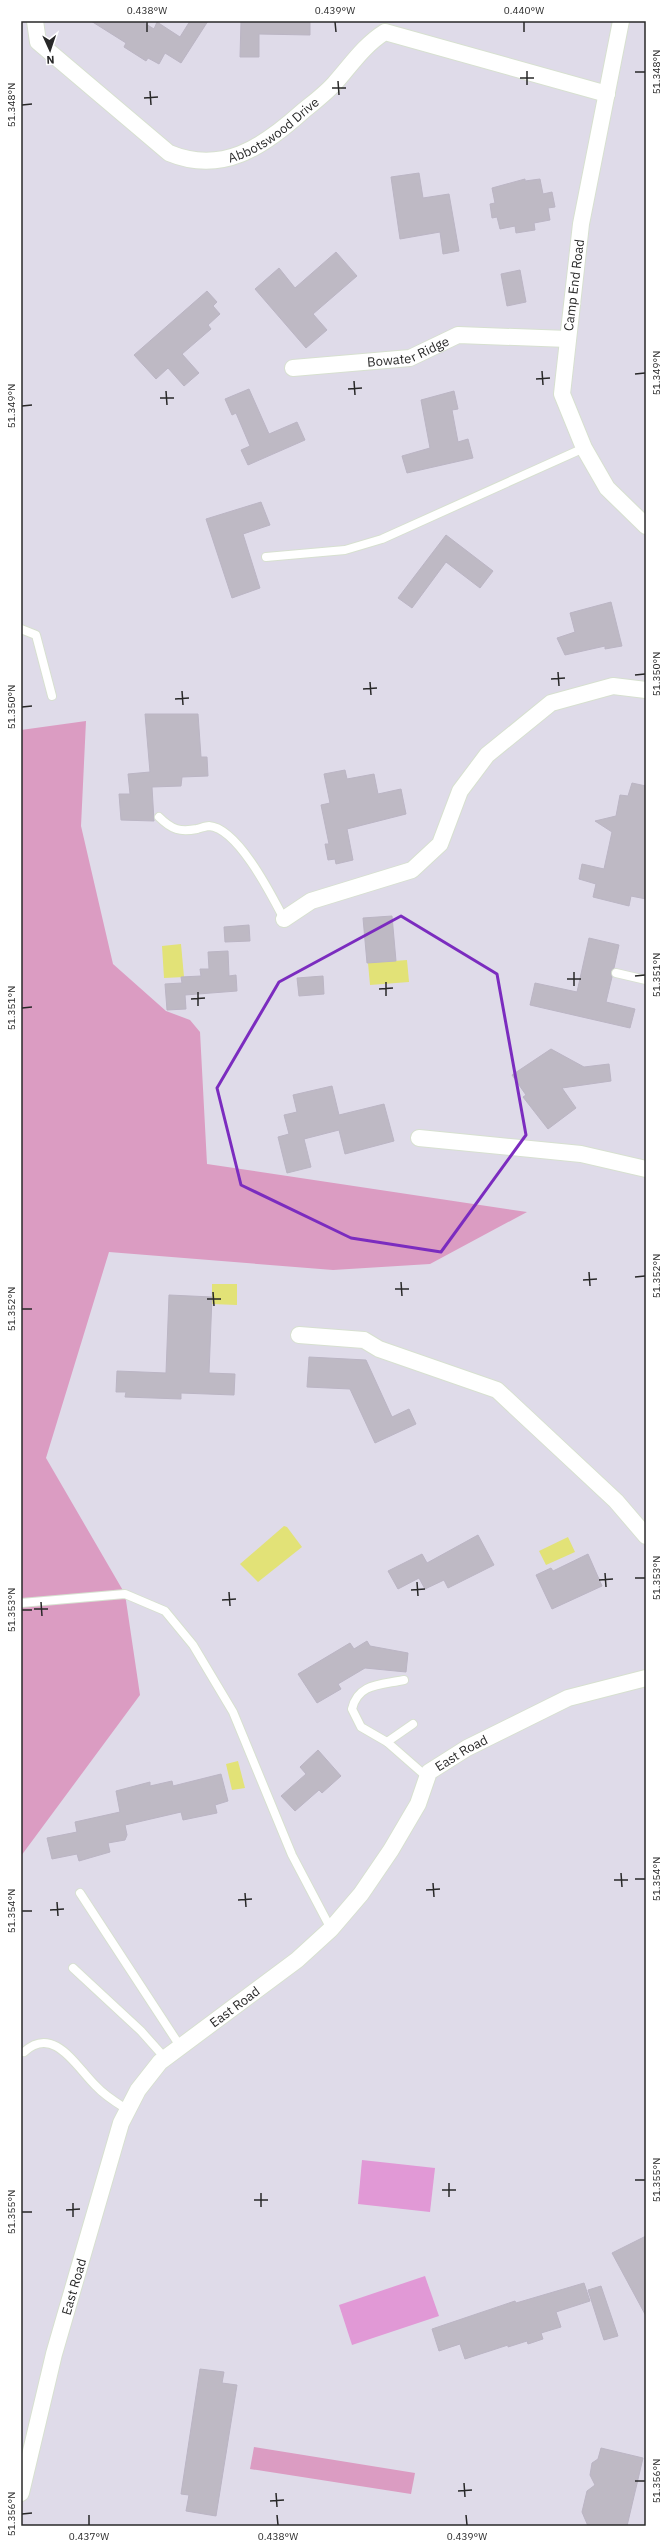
<svg xmlns="http://www.w3.org/2000/svg" width="667" height="2547" font-family="'IBM Plex Sans',sans-serif">
	<style>
		.green { fill: #db9cc2 }
		.pitch { fill: #e199d6 }
		.water { fill: #e2e277 }
		.building { fill: #beb9c4; stroke: #bbb5c4 }
		.lines { fill: none; stroke-linecap: round; stroke-linejoin: round }
		.lane-casing { stroke: #d7e0d0; stroke-width: 10 }
		.street-casing { stroke: #d7e0d0; stroke-width: 18 }
		.lane { stroke: #fff; stroke-width: 8 }
		.street { stroke: #fff; stroke-width: 16 }
		.marked { fill: none; stroke: #7b2cbf; stroke-width: 3; stroke-linejoin: round }
		.ticks { fill: none; stroke: #282828; stroke-width: 1.5 }
		.labels { text-anchor: middle; dominant-baseline: central; stroke-width: 3; stroke-linejoin: round; paint-order: stroke }
		.street-label { font-size: 13px; fill: #282828; stroke: #fff }
		.neatline { fill: none; stroke: #282828; stroke-width: 1.5 }
		.ticks-label { font-size: 10px; text-anchor: middle; fill: #282828 }
	</style>
	<rect width="100%" height="100%" fill="#dfdbe9"/>
	<g class="green">
		<path d="M86,721L81,826L113,964L166,1011L190,1020L200,1032L207,1164L527,1212L430,1264L333,1270L109,1252L46,1458L125,1594L140,1695L21,1856V730Z"/>
		<path d="M254,2447L415,2473L411,2494L250,2469Z"/>
	</g>
	<g class="pitch">
		<path d="M362,2160L435,2168L430,2212L358,2204Z"/>
		<path d="M425,2276L439,2316L352,2345L339,2305Z"/>
	</g>
	<g class="water">
		<path d="M181,944L184,977L164,978L162,946Z"/>
		<path d="M407,960L409,982L370,985L368,963Z"/>
		<path d="M212,1284H237V1305L212,1304Z"/>
		<path d="M284,1526L287,1527L302,1547L258,1582L240,1564Z"/>
		<path d="M568,1537L575,1552L546,1565L539,1551Z"/>
		<path d="M238,1761L245,1788L232,1790L226,1764Z"/>
	</g>
	<g class="building">
		<path d="M91,21H141L154,29L157,22L180,37L190,21H208L181,63L165,53L159,64L148,58L146,61L124,47L126,43Z"/>
		<path d="M241,21H310V35L259,34V57H240Z"/>
		<path d="M419,173L423,198L449,194L459,251L443,254L440,232L400,239L391,177Z"/>
		<path d="M525,179V181L540,179L543,194L552,192L555,207L548,208L550,220L534,223L535,230L516,233L515,226L500,229L497,217L492,218L490,204L495,203L492,188Z"/>
		<path d="M336,252L357,276L313,314L327,330L306,348L255,289L279,268L295,288Z"/>
		<path d="M520,270L526,302L507,306L501,274Z"/>
		<path d="M207,291L217,302L213,306L220,314L208,325L211,329L182,354L199,373L184,386L168,368L156,379L134,355Z"/>
		<path d="M249,389L269,434L297,422L305,440L248,465L241,450L250,446L236,413L232,415L225,399Z"/>
		<path d="M454,391L458,409L452,410L458,442L468,439L473,458L407,473L402,456L430,448L421,400Z"/>
		<path d="M261,502L270,525L243,534L260,588L232,598L206,519Z"/>
		<path d="M446,535L493,571L480,588L446,562L412,608L398,598Z"/>
		<path d="M611,602L622,646L605,649V646L565,655L557,638L575,632L570,613Z"/>
		<path d="M145,714H198L201,757H207L208,776L182,777L181,786L152,787L154,821L121,820L119,794H130L128,774L150,772Z"/>
		<path d="M345,770L347,779L374,774L378,794L401,789L406,814L347,829L353,860L336,864L335,859L328,860L325,844H329L321,805L330,803L324,774Z"/>
		<path d="M632,783L646,786V899L631,896L629,906L593,897L596,884L579,879L582,864L604,869L612,832L595,821L616,816L620,795L628,796Z"/>
		<path d="M392,916L396,961L367,963L363,918Z"/>
		<path d="M249,925L250,941L225,942L224,927Z"/>
		<path d="M589,938L619,945L614,968L611,971L612,977L606,1002L635,1009L630,1028L530,1005L535,983L577,992Z"/>
		<path d="M228,951L229,976L236,975L237,991L185,995L186,1009L167,1010L165,984L182,983L181,977L201,976L200,969H209L208,952Z"/>
		<path d="M323,976L324,994L299,996L297,978Z"/>
		<path d="M551,1049L584,1067L609,1064L611,1081L562,1088L576,1108L548,1129L523,1097L526,1095L512,1075Z"/>
		<path d="M332,1086L339,1115L384,1104L394,1141L345,1154L339,1130L304,1139L311,1167L287,1173L278,1137L289,1134L284,1115L297,1112L293,1095Z"/>
		<path d="M169,1295L212,1297L209,1373L235,1374L234,1395L181,1393V1399L125,1397L126,1392H116L117,1371L166,1373Z"/>
		<path d="M309,1357L366,1360L392,1417L409,1409L416,1424L375,1443L350,1389L307,1387Z"/>
		<path d="M478,1535L494,1565L448,1588L444,1580L425,1589L419,1578L398,1589L388,1571L422,1554L427,1563Z"/>
		<path d="M588,1554L602,1586L552,1609L536,1575L551,1568L553,1571Z"/>
		<path d="M367,1641L370,1646L408,1653L406,1672L365,1668L338,1684L341,1689L317,1703L298,1674L350,1643L354,1649Z"/>
		<path d="M318,1750L341,1776L322,1793L319,1790L295,1811L281,1796L306,1774L300,1767Z"/>
		<path d="M221,1774L228,1801L215,1805L217,1813L183,1820L181,1812L125,1825L127,1835L125,1840L108,1843L110,1852L79,1861L77,1854L52,1859L47,1838L77,1832L75,1822L120,1812L116,1791L150,1782V1786L172,1781L173,1786Z"/>
		<path d="M646,2236V2316L612,2253Z"/>
		<path d="M584,2283L590,2301L556,2312L561,2327L541,2333L543,2339L528,2344L527,2341L508,2347V2345L465,2359L460,2344L439,2351L432,2329L515,2301L516,2303Z"/>
		<path d="M601,2286L618,2336L604,2340L588,2290Z"/>
		<path d="M200,2369L224,2372L222,2383L237,2385L216,2516L186,2511L189,2495L181,2494Z"/>
		<path d="M601,2448L643,2458L627,2526H588L582,2512L587,2491L595,2485L590,2475L592,2463L598,2459Z"/>
	</g>
	<g class="lines">
		<defs>
			<g id="lane">
				<path d="M266,557L345,550L382,539L584,448"/>
				<path d="M21,629L36,635L52,696"/>
				<path d="M159,817C172,830 180,832 197,829C201,828 206,826 209,826C238,828 272,896 284,919"/>
				<path d="M616,973L646,980"/>
				<path d="M21,1603L125,1594L165,1611L193,1645L233,1712L292,1855L331,1929"/>
				<path d="M404,1680C381,1685 358,1683 352,1709L361,1727L387,1742L427,1777"/>
				<path d="M387,1742L413,1724"/>
				<path d="M80,1893L180,2046"/>
				<path d="M73,1968L141,2031L165,2058"/>
				<path d="M24,2052C54,2024 77,2068 96,2086C105,2096 117,2103 128,2110"/>
			</g>
			<g id="street">
				<path id="s1" d="M35,21L38,42L169,153C222,175 263,147 302,112C313,103 325,94 334,84C351,65 364,45 385,32L607,94"/>
				<path d="M621,21L581,224L562,394L584,448L607,488L646,526"/>
				<path id="s2" d="M293,368L410,358L458,335L568,339"/>
				<path d="M284,919L311,901L412,870L440,844L460,791L487,755L551,703L613,686L646,690"/>
				<path d="M419,1138L581,1154L646,1169"/>
				<path d="M299,1335L364,1340L379,1349L497,1390L616,1501L646,1536"/>
				<path id="s3" d="M21,2493L54,2354L121,2123L138,2090L160,2062L297,1960L331,1929L361,1894L391,1850L418,1804L429,1772L467,1748L568,1698L646,1678"/>
			</g>
		</defs>
		<use href="#lane" class="lane-casing"/>
		<use href="#street" class="street-casing"/>
		<use href="#lane" class="lane"/>
		<use href="#street" class="street"/>
	</g>
	<path class="marked" d="M401,916L497,974L526,1135L441,1252L351,1238L241,1185L217,1088L279,982Z"/>
	<path class="ticks" d="M147,22V32M335,22L336,32M524,22V32M527,71V85M635,72H645M520,78H534M338,81L339,95M332,88H346M150,91L151,105M144,98L158,97M22,105L32,104M542,371L543,385M635,374L645,373M536,379L550,378M354,381L355,395M348,389L362,388M166,391L167,405M160,398H174M22,406L32,405M558,672L559,686M635,675L645,674M551,679L565,678M370,682L371,695M363,689L377,688M182,691L183,705M175,699L189,698M22,707L32,706M574,972V986M635,976L645,975M567,979H581M386,982V996M379,989L393,988M198,992V1006M191,999L205,998M22,1008L32,1007M589,1272L590,1286M635,1277L645,1276M583,1280L597,1279M401,1282L402,1296M395,1289H409M213,1292L214,1306M207,1299H221M22,1309H32M605,1573L606,1587M635,1578H645M599,1580L613,1579M417,1582L418,1596M411,1590L425,1589M229,1592L230,1606M222,1600L236,1599M41,1602L42,1616M34,1609H48M22,1610H32M621,1873L622,1887M635,1879H645M614,1880H628M433,1883L434,1897M426,1890L440,1889M245,1893L246,1907M238,1900L252,1899M57,1902L58,1916M50,1910L64,1909M22,1911H32M635,2180H645M449,2183V2197M442,2190H456M261,2193V2207M254,2200H268M73,2203V2217M66,2210L80,2209M22,2212H32M635,2481H645M464,2483L465,2497M458,2491L472,2490M276,2493L277,2507M270,2501L284,2500M22,2514L32,2513M89,2515V2525M277,2515L278,2525M466,2515L467,2525"/>
	<g class="labels">
		<g class="street-label">
			<text stroke="none"><textPath href="#s1" startOffset="307">Abbotswood Drive</textPath></text>
			<text transform="translate(574 285) rotate(-83)">Camp End Road</text>
			<text stroke="none"><textPath href="#s2" startOffset="117">Bowater Ridge</textPath></text>
			<text stroke="none"><textPath href="#s3" startOffset="897">East Road</textPath></text>
			<text stroke="none"><textPath href="#s3" startOffset="549">East Road</textPath></text>
			<text stroke="none"><textPath href="#s3" startOffset="213">East Road</textPath></text>
		</g>
	</g>
	<rect width="667" height="2547" fill="none" stroke="#ffffff" stroke-width="44"/>
	<g transform="translate(50 50) rotate(177)" stroke="#ffffff" stroke-width="3" paint-order="stroke">
	<path d="M0-3L7 15L0 10L-7 15Z" fill="#282828"/>
	<text y="-6" font-size="11" font-weight="bold" text-anchor="middle" fill="#282828">N</text>
	</g>
	<rect x="22" y="22" width="623" height="2503" class="neatline"/>
	<g class="ticks-label">
		<text x="147" y="14">0.438°W</text>
		<text x="335" y="14">0.439°W</text>
		<text x="524" y="14">0.440°W</text>
		<text transform="translate(656 72) rotate(-90)" y="4">51.348°N</text>
		<text transform="translate(11 105) rotate(-90)" y="4">51.348°N</text>
		<text transform="translate(656 373) rotate(-90)" y="4">51.349°N</text>
		<text transform="translate(11 406) rotate(-90)" y="4">51.349°N</text>
		<text transform="translate(656 674) rotate(-90)" y="4">51.350°N</text>
		<text transform="translate(11 707) rotate(-90)" y="4">51.350°N</text>
		<text transform="translate(656 975) rotate(-90)" y="4">51.351°N</text>
		<text transform="translate(11 1008) rotate(-90)" y="4">51.351°N</text>
		<text transform="translate(656 1276) rotate(-90)" y="4">51.352°N</text>
		<text transform="translate(11 1309) rotate(-90)" y="4">51.352°N</text>
		<text transform="translate(656 1578) rotate(-90)" y="4">51.353°N</text>
		<text transform="translate(11 1610) rotate(-90)" y="4">51.353°N</text>
		<text transform="translate(656 1879) rotate(-90)" y="4">51.354°N</text>
		<text transform="translate(11 1911) rotate(-90)" y="4">51.354°N</text>
		<text transform="translate(656 2180) rotate(-90)" y="4">51.355°N</text>
		<text transform="translate(11 2212) rotate(-90)" y="4">51.355°N</text>
		<text transform="translate(656 2481) rotate(-90)" y="4">51.356°N</text>
		<text transform="translate(11 2514) rotate(-90)" y="4">51.356°N</text>
		<text x="89" y="2540">0.437°W</text>
		<text x="278" y="2540">0.438°W</text>
		<text x="467" y="2540">0.439°W</text>
	</g>
</svg>
